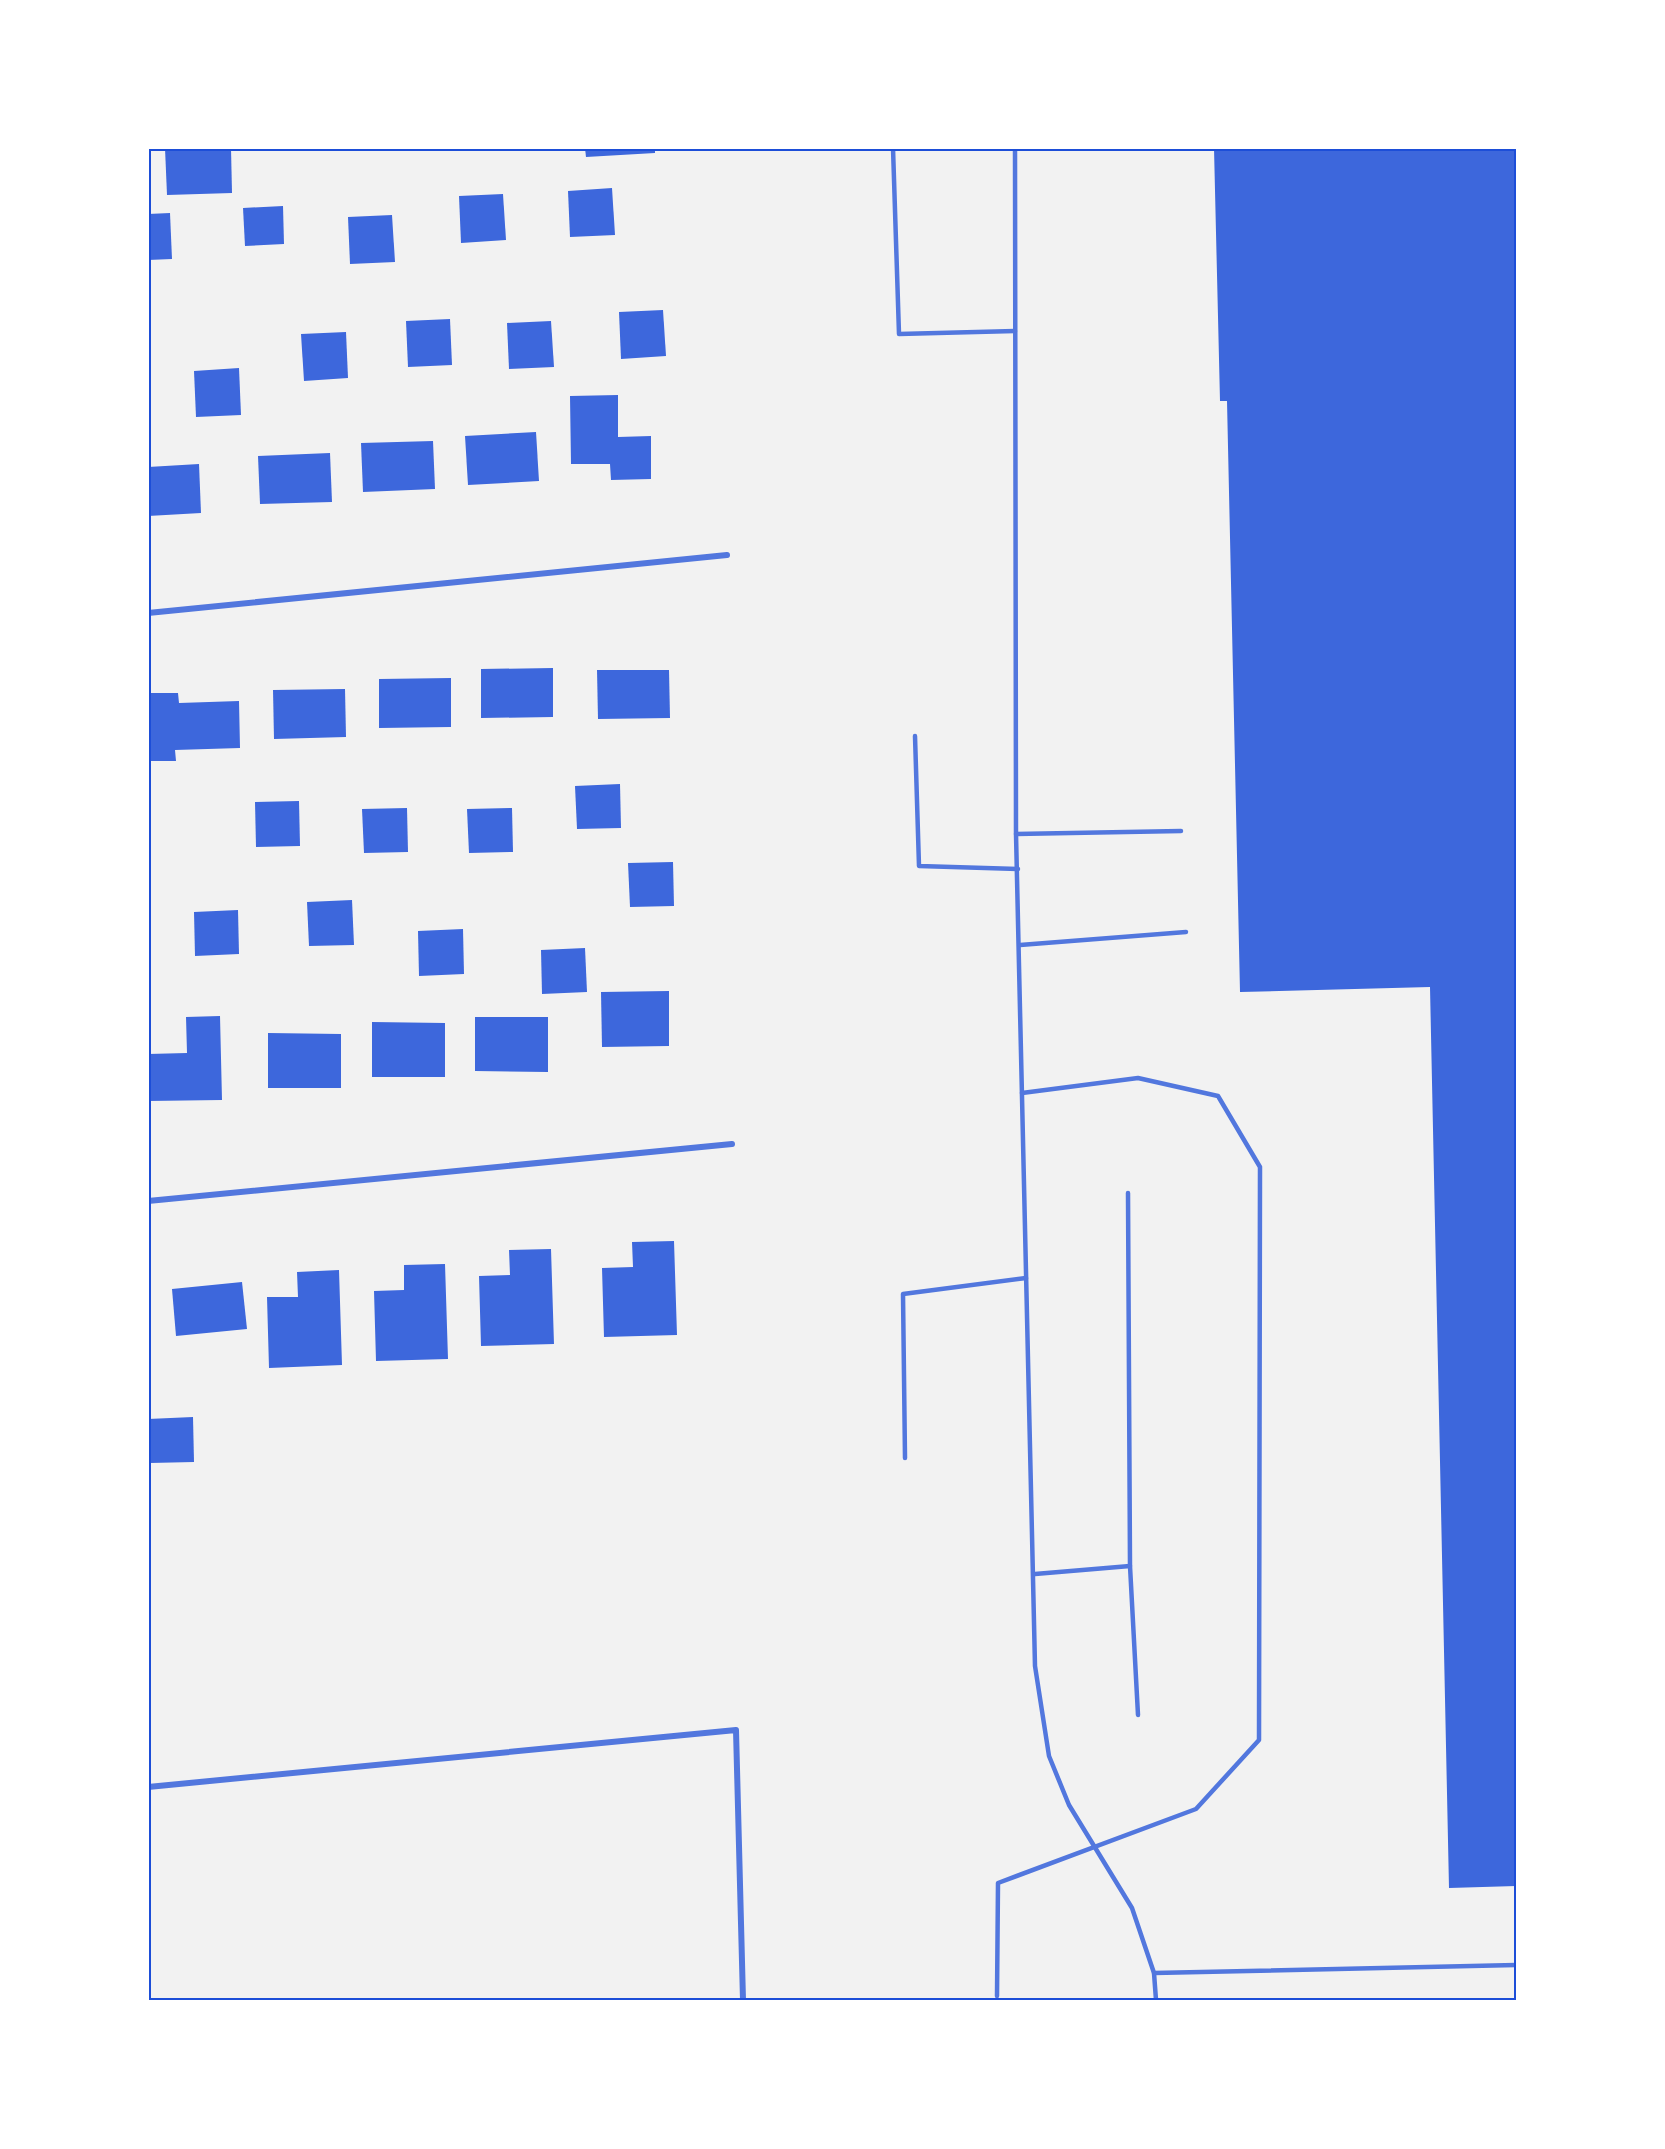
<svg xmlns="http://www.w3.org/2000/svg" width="1665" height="2149" font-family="'Public Sans',sans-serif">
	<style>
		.building { fill: #3d67dc }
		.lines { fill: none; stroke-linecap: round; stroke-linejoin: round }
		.service { stroke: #5277de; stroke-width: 4.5 }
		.minor { stroke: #5277de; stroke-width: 6 }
		.neatline { fill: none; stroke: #1d4ed8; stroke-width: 2 }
	</style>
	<rect width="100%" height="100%" fill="#f2f2f2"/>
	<g class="building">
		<path d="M165,148H231L232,193L167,195Z"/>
		<path d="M585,148H655V153L586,157Z"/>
		<path d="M1214,148H1516V1886L1449,1888L1430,987L1240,992L1227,401H1220Z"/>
		<path d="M612,188L615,235L570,237L568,191Z"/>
		<path d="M503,194L506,240L461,243L459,196Z"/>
		<path d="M283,206L284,244L245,246L243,208Z"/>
		<path d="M170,213L172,259L148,260V214Z"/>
		<path d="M392,215L395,262L350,264L348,217Z"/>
		<path d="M663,310L666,356L621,359L619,312Z"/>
		<path d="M450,319L452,365L408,367L406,321Z"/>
		<path d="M551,321L554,367L509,369L507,323Z"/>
		<path d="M346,332L348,378L304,381L301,334Z"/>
		<path d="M239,368L241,415L196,417L194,371Z"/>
		<path d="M618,395V437L651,436V479L611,480L610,464H571L570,396Z"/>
		<path d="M536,432L539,481L468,485L465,436Z"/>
		<path d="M433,441L435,489L363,492L361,443Z"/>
		<path d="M330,453L332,502L260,504L258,456Z"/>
		<path d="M199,464L201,513L148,516V467Z"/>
		<path d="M553,668V717L481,718V669Z"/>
		<path d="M597,670H669L670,718L598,719Z"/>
		<path d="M451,678V727L379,728V679Z"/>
		<path d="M345,689L346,737L274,739L273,690Z"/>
		<path d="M148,693H178L179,703L239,701L240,748L175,750L176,761H148Z"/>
		<path d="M620,784L621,828L577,829L575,786Z"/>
		<path d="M299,801L300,846L256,847L255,802Z"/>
		<path d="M407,808L408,852L364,853L362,809Z"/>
		<path d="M512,808L513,852L469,853L467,809Z"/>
		<path d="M673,862L674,906L630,907L628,863Z"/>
		<path d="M352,900L354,945L309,946L307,902Z"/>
		<path d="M238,910L239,954L195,956L194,912Z"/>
		<path d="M463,929L464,974L419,976L418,931Z"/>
		<path d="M585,948L587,992L542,994L541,950Z"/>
		<path d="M669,991V1046L602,1047L601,992Z"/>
		<path d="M220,1016L222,1100L148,1101V1054L187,1053L186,1017Z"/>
		<path d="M475,1017H548V1072L475,1071Z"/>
		<path d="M372,1022L445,1023V1077H372Z"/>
		<path d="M268,1033L341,1034V1088H268Z"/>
		<path d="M674,1241L677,1335L604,1337L602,1268L633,1267L632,1242Z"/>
		<path d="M551,1249L554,1344L481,1346L479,1276L510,1275L509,1250Z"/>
		<path d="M445,1264L448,1359L376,1361L374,1291L404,1290V1265Z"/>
		<path d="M339,1270L342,1365L269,1368L267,1297H298L297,1272Z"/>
		<path d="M242,1282L247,1329L176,1336L172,1289Z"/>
		<path d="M193,1417L194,1462L150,1463L148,1419Z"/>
	</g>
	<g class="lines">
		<g class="service">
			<path d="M893,148L899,334L1015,331"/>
			<path d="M1015,148L1016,834L1035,1666L1049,1756L1069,1805L1132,1908L1154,1973L1156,2000"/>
			<path d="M915,736L919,866L1018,869"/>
			<path d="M1016,834L1181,831"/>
			<path d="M1020,945L1186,932"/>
			<path d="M1128,1193L1130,1566"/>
			<path d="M905,1458L903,1294L1026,1278"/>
			<path d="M1035,1574L1130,1566L1138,1715"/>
			<path d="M1154,1973L1516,1965"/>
			<path d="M997,1996L998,1883L1196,1809L1259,1740L1260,1167L1218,1096L1138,1078L1022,1093"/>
		</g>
		<g class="minor">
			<path d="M148,613L727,555"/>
			<path d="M148,1201L732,1144"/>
			<path d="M148,1787L736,1730L743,2000"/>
		</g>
	</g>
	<rect width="1665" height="2149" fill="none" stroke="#ffffff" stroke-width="300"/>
	<rect x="150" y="150" width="1365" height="1849" class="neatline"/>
</svg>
